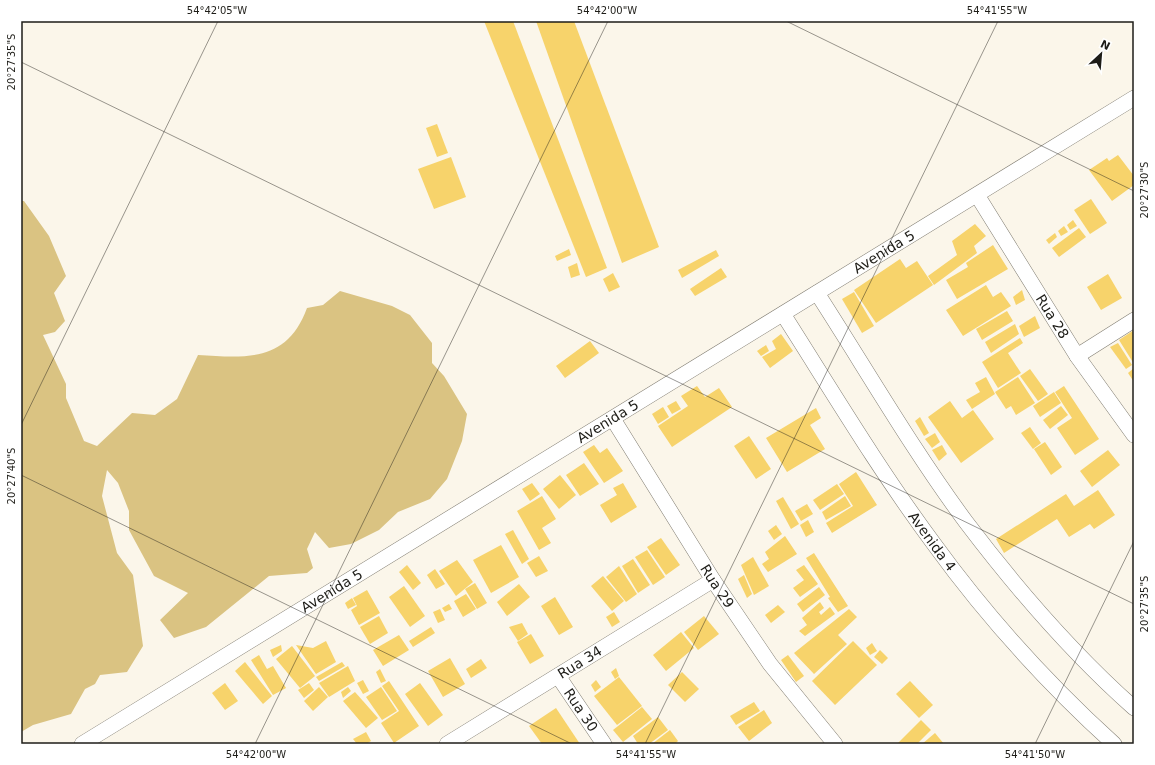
<svg xmlns="http://www.w3.org/2000/svg" width="1155" height="765" font-family="'DejaVu Sans',sans-serif">
	<style>
		.green { fill: #dac382 }
		.building { fill: #f7d36b }
		.lines { fill: none; stroke-linecap: round; stroke-linejoin: round }
		.minor-casing { stroke: #817d72; stroke-width: 16 }
		.minor { stroke: #fff; stroke-width: 15 }
		.ticks { fill: none; stroke: #1e1d18; stroke-width: 1; stroke-opacity: 0.45 }
		.labels { text-anchor: middle; dominant-baseline: central; stroke-width: 3; stroke-linejoin: round; paint-order: stroke }
		.street-label { font-size: 14px; fill: #1e1d18; stroke: #fff }
		.neatline { fill: none; stroke: #1e1d18; stroke-width: 1.5 }
		.ticks-label { font-size: 10px; text-anchor: middle; fill: #1e1d18 }
	</style>
	<rect width="100%" height="100%" fill="#fbf6ea"/>
	<path class="green" d="M21,201H24L49,236L66,276L54,293L65,321L55,332L43,335L66,384V398L84,441L97,446L132,413L155,415L177,399L198,355C248,358 287,362 307,308L323,305L340,291L392,306L410,315L432,343V363L444,376L467,414L462,441L447,479L430,499L398,512L379,530L351,544L329,548L315,532L307,549L313,568L307,573L269,576L206,627L174,638L160,620L188,593L154,576L129,530V511L118,483L107,470L102,496L117,553L133,575L143,646L127,672L100,675L95,684L85,689L71,714L33,725L21,732Z"/>
	<g class="building">
		<path d="M484,21H513L607,268L586,277Z"/>
		<path d="M536,21H574L659,247L622,263Z"/>
		<path d="M437,124L448,153L437,157L426,128Z"/>
		<path d="M1118,155L1134,176V185L1112,201L1089,170L1107,158L1109,161Z"/>
		<path d="M451,157L466,197L434,209L418,169Z"/>
		<path d="M1091,199L1107,223L1090,234L1074,210Z"/>
		<path d="M1073,220L1077,226L1070,230L1067,225Z"/>
		<path d="M975,224L986,236L974,246L977,253L934,285L928,276L957,255L952,241Z"/>
		<path d="M1064,226L1068,232L1061,236L1058,231Z"/>
		<path d="M1079,228L1086,237L1059,257L1052,248Z"/>
		<path d="M1055,233L1057,237L1049,244L1046,240Z"/>
		<path d="M993,245L1008,269L957,299L946,280L968,267L966,263Z"/>
		<path d="M569,249L571,255L557,261L555,256Z"/>
		<path d="M716,250L719,256L682,278L678,270Z"/>
		<path d="M900,259L906,268L917,261L933,285L876,323L854,290Z"/>
		<path d="M577,263L580,275L571,278L568,267Z"/>
		<path d="M721,268L727,277L695,296L690,289Z"/>
		<path d="M613,273L620,287L609,292L603,279Z"/>
		<path d="M1108,274L1122,298L1101,310L1087,287Z"/>
		<path d="M986,285L993,297L1001,292L1011,306L963,336L946,310Z"/>
		<path d="M1022,290L1025,300L1016,305L1013,297Z"/>
		<path d="M854,292L874,326L862,333L842,299Z"/>
		<path d="M1007,311L1013,321L982,340L976,329Z"/>
		<path d="M1035,316L1040,328L1024,337L1019,326Z"/>
		<path d="M1015,324L1019,334L991,353L985,342Z"/>
		<path d="M1134,330V364L1119,340Z"/>
		<path d="M781,334L793,351L770,368L762,357L776,349L772,341Z"/>
		<path d="M1020,338L1023,343L1008,353L1021,373L998,388L982,362Z"/>
		<path d="M590,341L599,353L565,378L556,366Z"/>
		<path d="M1118,343L1132,365L1126,369L1110,347Z"/>
		<path d="M766,345L769,351L761,356L757,351Z"/>
		<path d="M1134,368V382L1128,373Z"/>
		<path d="M1030,369L1048,394L1038,401L1020,376Z"/>
		<path d="M986,377L995,394L972,409L966,400L980,392L975,383Z"/>
		<path d="M1018,377L1035,403L1016,415L1011,406L1006,409L995,392Z"/>
		<path d="M697,386L705,397L719,388L732,407L672,447L658,426L688,406L681,396Z"/>
		<path d="M1064,386L1099,439L1075,455L1057,428L1072,418L1055,392Z"/>
		<path d="M1054,392L1061,403L1040,417L1033,406Z"/>
		<path d="M676,401L681,409L672,414L667,406Z"/>
		<path d="M950,401L962,418L973,410L994,439L961,463L928,417Z"/>
		<path d="M1061,406L1068,415L1050,429L1043,420Z"/>
		<path d="M663,407L669,417L658,424L652,414Z"/>
		<path d="M816,408L821,418L810,425L825,449L787,472L766,438Z"/>
		<path d="M920,417L929,433L924,436L915,421Z"/>
		<path d="M1030,427L1041,443L1033,449L1021,433Z"/>
		<path d="M935,433L940,442L932,448L925,439Z"/>
		<path d="M749,436L771,469L756,479L734,446Z"/>
		<path d="M1045,442L1062,467L1051,475L1034,449Z"/>
		<path d="M594,445L600,453L607,448L623,471L604,483L583,452Z"/>
		<path d="M942,445L947,454L939,461L932,450Z"/>
		<path d="M1108,450L1120,465L1092,487L1080,471Z"/>
		<path d="M584,463L599,484L580,496L566,475Z"/>
		<path d="M856,472L877,505L832,533L826,523L853,506L839,484Z"/>
		<path d="M560,475L576,495L559,509L543,489Z"/>
		<path d="M532,483L540,494L530,501L522,489Z"/>
		<path d="M623,483L637,507L611,523L600,505L617,495L613,488Z"/>
		<path d="M837,484L844,494L820,510L813,500Z"/>
		<path d="M1098,490L1115,515L1094,529L1090,524L1069,537L1057,519L1004,553L996,539L1066,494L1074,506Z"/>
		<path d="M542,496L556,519L542,528L551,543L539,550L517,511Z"/>
		<path d="M845,496L851,506L826,520L822,512Z"/>
		<path d="M783,497L799,524L791,529L776,501Z"/>
		<path d="M807,504L813,514L801,521L795,511Z"/>
		<path d="M808,520L814,532L806,537L800,525Z"/>
		<path d="M776,525L782,534L774,540L768,531Z"/>
		<path d="M513,530L529,559L522,564L505,534Z"/>
		<path d="M785,536L797,554L768,572L762,564L769,559L765,552Z"/>
		<path d="M661,538L680,565L666,575L647,547Z"/>
		<path d="M501,545L519,577L491,593L473,560Z"/>
		<path d="M647,550L665,577L653,585L635,557Z"/>
		<path d="M814,553L848,606L838,612L828,598L830,597L806,558Z"/>
		<path d="M539,556L548,571L536,577L527,563Z"/>
		<path d="M753,557L769,586L754,595L741,565Z"/>
		<path d="M633,559L650,585L638,593L622,566Z"/>
		<path d="M457,560L473,582L456,596L439,571Z"/>
		<path d="M407,565L421,583L413,590L399,572Z"/>
		<path d="M804,565L818,584L800,597L793,588L804,580L796,570Z"/>
		<path d="M619,566L637,594L626,602L606,577Z"/>
		<path d="M435,569L445,584L436,589L427,575Z"/>
		<path d="M744,575L752,594L747,598L738,579Z"/>
		<path d="M603,576L624,601L612,611L591,586Z"/>
		<path d="M475,583L487,603L477,609L465,589Z"/>
		<path d="M519,584L530,597L507,616L497,602Z"/>
		<path d="M404,586L425,616L410,627L389,597Z"/>
		<path d="M819,587L825,595L803,612L797,604Z"/>
		<path d="M367,590L380,613L359,625L351,610L357,606L358,608L353,598Z"/>
		<path d="M466,594L476,609L463,617L454,601Z"/>
		<path d="M555,597L573,627L559,635L541,606Z"/>
		<path d="M352,598L356,605L348,609L345,603Z"/>
		<path d="M820,602L824,608L819,612L821,615L830,607L835,614L805,636L799,631L807,625L802,618Z"/>
		<path d="M449,604L452,609L445,612L442,608Z"/>
		<path d="M778,605L785,612L771,623L765,615Z"/>
		<path d="M440,609L445,620L438,623L433,612Z"/>
		<path d="M849,609L857,617L838,635L847,644L814,674L794,653Z"/>
		<path d="M614,612L620,622L612,627L606,617Z"/>
		<path d="M379,616L388,633L370,644L360,627Z"/>
		<path d="M704,616L719,634L698,650L684,632Z"/>
		<path d="M522,623L528,634L518,641L509,627Z"/>
		<path d="M431,627L435,633L413,647L409,641Z"/>
		<path d="M681,632L694,648L666,671L653,655Z"/>
		<path d="M531,634L544,656L530,664L517,642Z"/>
		<path d="M399,635L409,650L383,666L373,650Z"/>
		<path d="M326,641L336,662L316,674L296,645L313,648Z"/>
		<path d="M853,641L877,665L835,705L812,681Z"/>
		<path d="M872,643L877,651L870,655L866,648Z"/>
		<path d="M281,645L282,651L273,657L270,650Z"/>
		<path d="M292,646L315,676L300,688L276,659Z"/>
		<path d="M880,650L888,658L882,664L874,657Z"/>
		<path d="M259,655L267,669L273,666L286,688L273,695L251,660Z"/>
		<path d="M788,655L804,676L796,682L781,660Z"/>
		<path d="M450,658L465,684L443,697L428,671Z"/>
		<path d="M481,659L487,668L471,678L466,669Z"/>
		<path d="M245,662L272,696L263,704L235,671Z"/>
		<path d="M342,662L345,666L319,681L316,677Z"/>
		<path d="M348,666L355,681L329,697L319,683Z"/>
		<path d="M616,668L619,676L615,679L611,672Z"/>
		<path d="M380,669L386,681L381,683L376,672Z"/>
		<path d="M682,672L699,689L685,702L668,685Z"/>
		<path d="M619,677L642,706L617,725L594,696Z"/>
		<path d="M363,680L369,691L363,694L357,683Z"/>
		<path d="M596,680L601,687L595,692L591,685Z"/>
		<path d="M389,681L419,726L394,743L381,723L399,711L382,686Z"/>
		<path d="M910,681L933,705L919,718L896,694Z"/>
		<path d="M225,683L238,701L225,710L212,693Z"/>
		<path d="M309,683L314,690L304,698L298,690Z"/>
		<path d="M420,683L443,715L428,726L405,694Z"/>
		<path d="M319,687L328,697L313,711L304,701Z"/>
		<path d="M348,687L351,691L343,698L341,692Z"/>
		<path d="M381,687L397,711L382,720L366,697Z"/>
		<path d="M355,692L378,718L366,728L343,701Z"/>
		<path d="M754,702L760,711L736,725L730,716Z"/>
		<path d="M642,707L652,719L623,742L613,730Z"/>
		<path d="M556,708L580,744H542L529,726Z"/>
		<path d="M764,710L772,723L749,741L738,727Z"/>
		<path d="M658,717L668,730L649,744H638L633,736Z"/>
		<path d="M921,720L931,730L917,744H897Z"/>
		<path d="M670,730L678,741L675,744H652Z"/>
		<path d="M366,732L371,741L366,744H357L353,739Z"/>
		<path d="M935,733L944,744H922Z"/>
	</g>
	<g class="lines">
		<defs>
			<g id="minor">
				<path id="s1" d="M977,195L1077,356L1134,435"/>
				<path d="M817,293C866,369 912,449 966,522C1016,588 1072,653 1134,708"/>
				<path id="s2" d="M783,314C832,391 879,470 934,544C987,617 1048,684 1114,744"/>
				<path d="M1077,356L1134,320"/>
				<path id="s3" d="M613,419L713,580L770,664L835,744"/>
				<path id="s4" d="M558,676L604,744"/>
				<path id="s5" d="M82,744L1134,98"/>
				<path id="s6" d="M447,744L713,580"/>
			</g>
		</defs>
		<use href="#minor" class="minor-casing"/>
		<use href="#minor" class="minor"/>
	</g>
	<path class="ticks" d="M786,21L1134,191M21,62L1134,604M21,425L218,21M21,475L572,744M255,744L608,21M645,744L998,21M1035,744L1134,541"/>
	<g class="labels">
		<g class="street-label">
			<text stroke="none"><textPath href="#s5" startOffset="941">Avenida 5</textPath></text>
			<text stroke="none"><textPath href="#s1" startOffset="143">Rua 28</textPath></text>
			<text stroke="none"><textPath href="#s5" startOffset="617">Avenida 5</textPath></text>
			<text stroke="none"><textPath href="#s2" startOffset="272">Avenida 4</textPath></text>
			<text stroke="none"><textPath href="#s3" startOffset="197">Rua 29</textPath></text>
			<text stroke="none"><textPath href="#s5" startOffset="293">Avenida 5</textPath></text>
			<text stroke="none"><textPath href="#s6" startOffset="156">Rua 34</textPath></text>
			<text stroke="none"><textPath href="#s4" startOffset="41">Rua 30</textPath></text>
		</g>
	</g>
	<rect width="1155" height="765" fill="none" stroke="#ffffff" stroke-width="44"/>
	<g transform="translate(1101 54) rotate(26)" stroke="#ffffff" stroke-width="3" paint-order="stroke">
	<path d="M0-3L7 15L0 10L-7 15Z" fill="#1e1d18"/>
	<text y="-6" font-size="11" font-weight="bold" text-anchor="middle" fill="#1e1d18">N</text>
	</g>
	<rect x="22" y="22" width="1111" height="721" class="neatline"/>
	<g class="ticks-label">
		<text x="217" y="14">54°42'05"W</text>
		<text x="607" y="14">54°42'00"W</text>
		<text x="997" y="14">54°41'55"W</text>
		<text transform="translate(11 62) rotate(-90)" y="4">20°27'35"S</text>
		<text transform="translate(1144 190) rotate(-90)" y="4">20°27'30"S</text>
		<text transform="translate(11 476) rotate(-90)" y="4">20°27'40"S</text>
		<text transform="translate(1144 604) rotate(-90)" y="4">20°27'35"S</text>
		<text x="256" y="758">54°42'00"W</text>
		<text x="646" y="758">54°41'55"W</text>
		<text x="1035" y="758">54°41'50"W</text>
	</g>
</svg>
